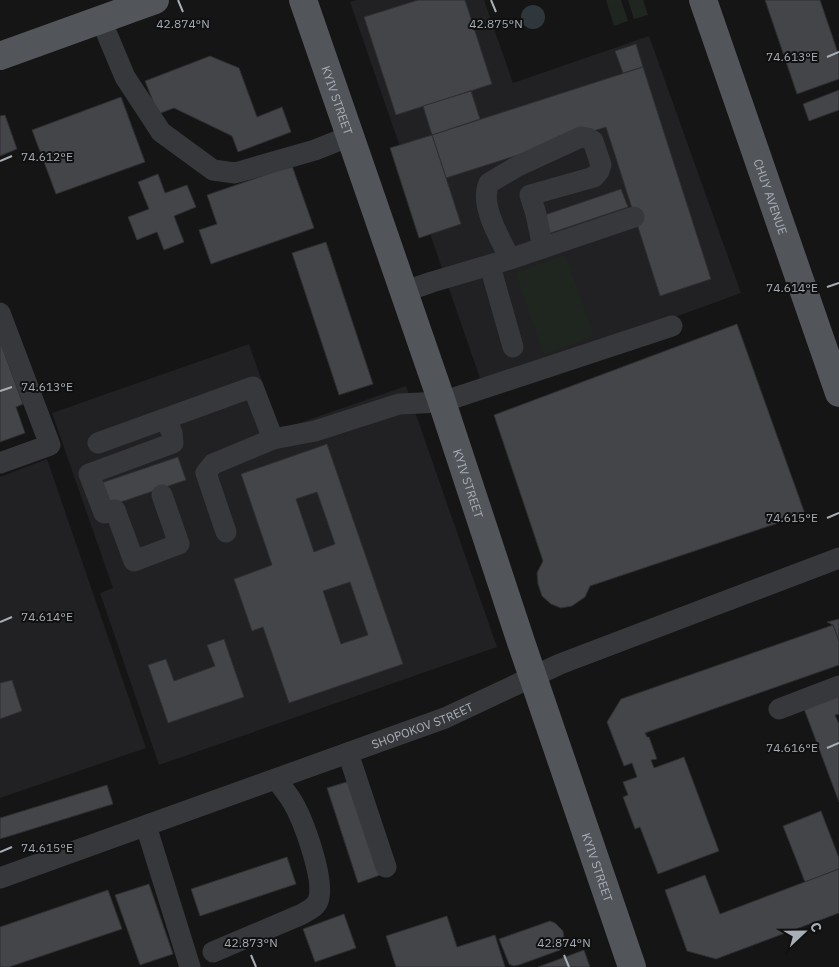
<svg xmlns="http://www.w3.org/2000/svg" width="839" height="967" font-family="'IBM Plex Sans',sans-serif">
	<style>
		.built { fill: #212123 }
		.green { fill: #1f261f }
		.water { fill: #2e373b }
		.building { fill: #444549; stroke: #2f2f32; fill-rule: evenodd }
		.lines { fill: none; stroke-linecap: round; stroke-linejoin: round }
		.minor { stroke: #36383b; stroke-width: 21 }
		.major { stroke: #52555a; stroke-width: 28 }
		.ticks { fill: none; stroke: #a8aeb6; stroke-width: 2 }
		.labels { text-anchor: middle; dominant-baseline: central; stroke-width: 4; stroke-linejoin: round; paint-order: stroke }
		.street-label { font-size: 12px; fill: #a8aeb6; stroke: #101011 }
		.ticks-label { font-size: 12px; text-anchor: middle; fill: #a8aeb6; stroke: #101011; stroke-width: 4; stroke-linejoin: round; paint-order: stroke }
	</style>
	<rect width="100%" height="100%" fill="#151516"/>
	<g class="built">
		<path d="M356,0H484L513,83L649,36L741,293L483,387L350,2Z"/>
		<path d="M249,344L279,430L406,386L497,647L159,765L100,593L113,588L52,413Z"/>
		<path d="M47,459L146,748L0,798V477Z"/>
	</g>
	<g class="green">
		<path d="M606,0H621L628,21L614,26Z"/>
		<path d="M628,0H643L648,15L634,19Z"/>
		<path d="M565,255L594,336L544,354L515,273Z"/>
	</g>
	<circle class="water" cx="533" cy="17" r="12"/>
	<g class="building">
		<path d="M418,0H465L492,84L396,115L364,17Z"/>
		<path d="M765,0H820L839,56V79L797,94Z"/>
		<path d="M636,44L643,67L623,73L615,51Z"/>
		<path d="M210,56L239,68L257,117L282,107L291,132L238,152L232,136L174,108L158,114L145,81Z"/>
		<path d="M643,67L711,279L660,296L606,127L446,178L432,135Z"/>
		<path d="M839,90V110L809,121L803,104Z"/>
		<path d="M471,91L480,119L432,135L423,106Z"/>
		<path d="M121,97L145,162L56,194L32,130Z"/>
		<path d="M5,115L17,149L0,156V116Z"/>
		<path d="M432,135L461,224L419,238L390,148Z"/>
		<path d="M290,160L314,228L211,264L199,230L217,224L207,195L268,174Z"/>
		<path d="M158,174L165,193L187,185L196,207L174,216L184,242L164,250L157,232L137,240L128,217L149,209L138,182Z"/>
		<path d="M621,189L628,207L536,238L530,220Z"/>
		<path d="M326,242L373,384L339,395L292,253Z"/>
		<path d="M737,324L805,514L590,586L585,597L572,606L561,608L551,604L542,596L538,584L537,573L543,561L494,415Z"/>
		<path d="M0,341L23,404L16,407L25,433L0,442Z"/>
		<path d="M327,444L403,664L289,703L263,627L252,631L234,579L272,565L241,474ZM317,492L335,544L314,552L296,499ZM350,582L368,635L341,644L323,591Z"/>
		<path d="M178,457L186,480L109,506L101,483Z"/>
		<path d="M839,619V641L833,625L827,622Z"/>
		<path d="M833,625L839,641V665L645,733L647,737H649L657,759L651,760L654,768L684,757L719,851L658,874L640,827L635,829L623,797L628,795L623,782L637,777L632,763L624,766L607,722L621,699Z"/>
		<path d="M224,639L244,697L168,723L148,665L166,659L174,681L215,666L207,645Z"/>
		<path d="M12,680L22,711L0,719V683Z"/>
		<path d="M839,693V714L835,715L839,724V802L803,706Z"/>
		<path d="M353,780L383,874L358,883L327,788Z"/>
		<path d="M107,785L113,804L0,839V818Z"/>
		<path d="M821,811L839,858V869L805,882L783,826Z"/>
		<path d="M287,857L296,884L200,916L191,889Z"/>
		<path d="M839,869V913L716,959L687,951L665,890L705,875L720,914Z"/>
		<path d="M149,884L173,954L140,965L115,895Z"/>
		<path d="M108,890L122,929L9,967H0V927Z"/>
		<path d="M344,914L356,948L315,962L303,929Z"/>
		<path d="M447,916L457,947L495,935L505,967H396L386,936Z"/>
		<path d="M550,921L555,923L563,931L565,944L560,950L519,965L513,966L509,964L499,939Z"/>
		<path d="M584,950L590,967H538Z"/>
	</g>
	<g class="lines">
		<g class="minor">
			<path d="M101,20L125,77L161,132L213,170L235,173L315,150L350,136"/>
			<path d="M510,259C500,238 479,205 489,183L518,166L581,137L587,138L593,141L601,165L599,171L594,177L530,195L536,214L543,248"/>
			<path d="M490,266L513,347"/>
			<path d="M403,292L432,282L510,259L634,217"/>
			<path d="M0,313L50,445L0,463"/>
			<path d="M98,443L253,387L273,439"/>
			<path d="M162,495L179,544L134,561L115,510L104,513L89,474L173,443L172,433L166,419"/>
			<path d="M226,532L206,473L213,464L273,439L315,431L399,404L442,402L672,326"/>
			<path d="M779,709L839,686"/>
			<path d="M348,753L386,867"/>
			<path d="M146,826L190,967"/>
			<path id="s1" d="M0,878L445,718L560,664L839,558"/>
			<path d="M213,952L300,915C306,912 315,908 318,901C326,881 303,819 292,801C287,793 281,786 276,779"/>
		</g>
		<g class="major">
			<path id="s2" d="M303,0L442,402L521,642L632,967"/>
			<path id="s3" d="M703,0L839,393"/>
			<path d="M0,56L155,0"/>
		</g>
	</g>
	<path class="ticks" d="M178,0L183,12M491,0L496,12M827,57L839,52M0,161L12,156M827,287L839,283M0,391L12,387M827,518L839,513M0,622L12,617M827,748L839,743M0,852L12,847M251,955L256,967M564,955L569,967"/>
	<g class="labels">
		<g class="street-label">
			<text stroke="none"><textPath href="#s2" startOffset="106">KYIV STREET</textPath></text>
			<text stroke="none"><textPath href="#s3" startOffset="208">CHUY AVENUE</textPath></text>
			<text stroke="none"><textPath href="#s2" startOffset="511">KYIV STREET</textPath></text>
			<text stroke="none"><textPath href="#s1" startOffset="449">SHOPOKOV STREET</textPath></text>
			<text stroke="none"><textPath href="#s2" startOffset="916">KYIV STREET</textPath></text>
		</g>
	</g>
	<g class="ticks-label">
		<text x="183" y="28">42.874°N</text>
		<text x="496" y="28">42.875°N</text>
		<text x="792" y="61">74.613°E</text>
		<text x="47" y="161">74.612°E</text>
		<text x="792" y="292">74.614°E</text>
		<text x="47" y="391">74.613°E</text>
		<text x="792" y="522">74.615°E</text>
		<text x="47" y="621">74.614°E</text>
		<text x="792" y="752">74.616°E</text>
		<text x="47" y="852">74.615°E</text>
		<text x="251" y="947">42.873°N</text>
		<text x="564" y="947">42.874°N</text>
	</g>
	<g transform="translate(804 932) rotate(68)" stroke="#101011" stroke-width="4" paint-order="stroke">
	<path d="M0-4L9 19L0 12L-9 19Z" fill="#a8aeb6"/>
	<text y="-8" font-size="14" font-weight="bold" text-anchor="middle" fill="#a8aeb6">С</text>
	</g>
</svg>
